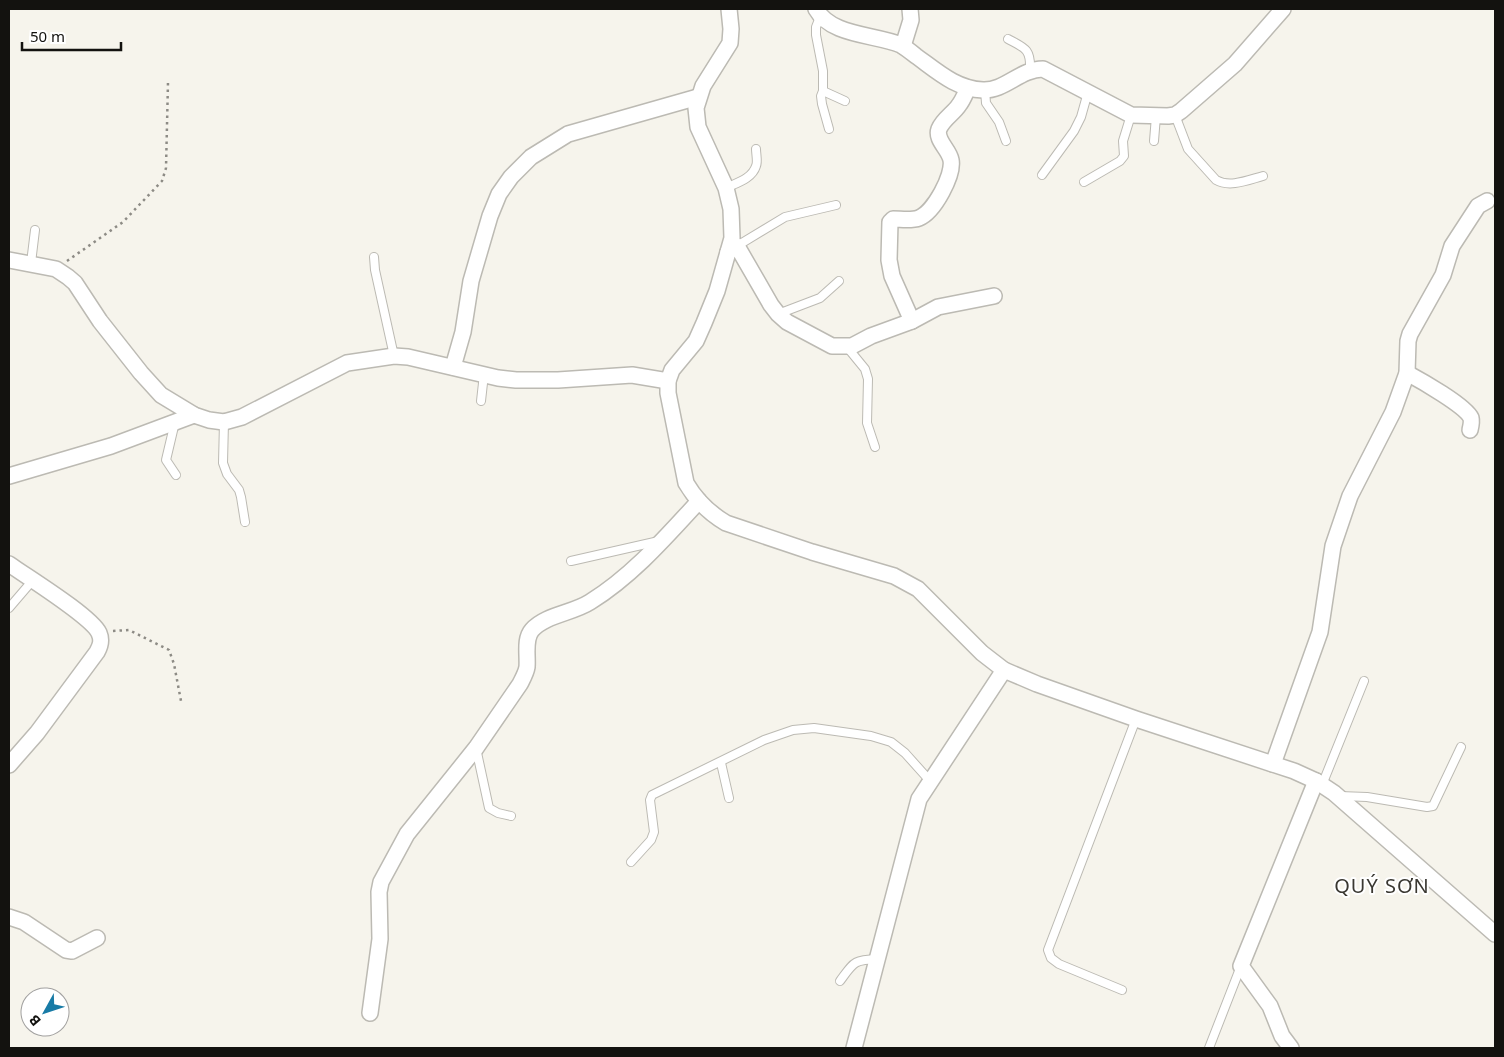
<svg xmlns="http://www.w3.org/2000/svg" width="1504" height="1057" font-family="'Noto Sans',sans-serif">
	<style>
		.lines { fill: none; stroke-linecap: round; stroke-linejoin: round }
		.lane-casing { stroke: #bcbab3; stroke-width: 10 }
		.street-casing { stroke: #bcbab3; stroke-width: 18 }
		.path { stroke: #8d8b85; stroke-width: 2.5; stroke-dasharray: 2.5 4; stroke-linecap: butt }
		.lane { stroke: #fff; stroke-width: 8 }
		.street { stroke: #fff; stroke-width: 15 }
		.labels { text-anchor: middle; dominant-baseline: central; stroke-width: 4; stroke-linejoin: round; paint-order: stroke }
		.quarter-label { font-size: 20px; letter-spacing: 1px; fill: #3a3832; stroke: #fff }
	</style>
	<rect width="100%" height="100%" fill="#f6f4ec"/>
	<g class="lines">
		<defs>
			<g id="lane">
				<path d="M820,17L816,27V35L823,71V91L821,96L822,104L829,129"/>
				<path d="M1008,39C1025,48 1031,49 1030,70"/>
				<path d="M985,90L986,103L999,122L1006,141"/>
				<path d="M823,91L845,101"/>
				<path d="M1175,115L1188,149L1216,180C1230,188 1248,180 1263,176"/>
				<path d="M1154,141L1156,116"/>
				<path d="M1042,175L1074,131L1081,117L1088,92"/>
				<path d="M1084,182L1120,161L1124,156L1123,141L1131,115"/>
				<path d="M726,188C736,183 752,179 756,166C758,162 756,154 756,149"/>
				<path d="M737,246L785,217L836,205"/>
				<path d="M374,257L375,270L394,356"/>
				<path d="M31,263L35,230"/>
				<path d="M778,314L820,298L839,281"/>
				<path d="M847,347L865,369L868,379L867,423L875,447"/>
				<path d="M481,401L484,374"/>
				<path d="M175,422L166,460L176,475"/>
				<path d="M224,422L223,463L227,474L239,490L241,497L245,522"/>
				<path d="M571,561L659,541"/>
				<path d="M9,608L33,580"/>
				<path d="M476,748L489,808L498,813L511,816"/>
				<path d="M721,763L729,798"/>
				<path d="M1322,785L1364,681"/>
				<path d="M1340,796L1367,797L1427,807L1433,806L1461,747"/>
				<path d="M631,862L651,840L654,832L650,800L652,795L764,740L793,730L814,728L871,736L891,742L905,753L931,782"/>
				<path d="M840,981C854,962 853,960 878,959"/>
				<path d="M1122,990L1059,964L1051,958L1048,950L1136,719"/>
				<path d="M1209,1048L1241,966"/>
			</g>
			<g id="street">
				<path d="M729,9L731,29L730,43L703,86L696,108L698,127L726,188L731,209L732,238L717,291L704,323L696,341L672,370L668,381V393L686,483C696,500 709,513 726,523L812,552L894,576L918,589L982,653L1004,670L1037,684L1136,719L1294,771L1316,781L1334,793L1495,934"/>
				<path d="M816,9C831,36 874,34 901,45C906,48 911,52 916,56C937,71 956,89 983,90C1005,91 1020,69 1043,69L1131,115L1168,116L1175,115L1181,111L1235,64L1283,9"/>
				<path d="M903,46L911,20L910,9"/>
				<path d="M728,252L737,246L771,305L778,314L787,322L832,346H852L871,336L912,321L938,307L994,296"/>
				<path d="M9,260L56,269L68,277L75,283L100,321L141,373L161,395L194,415L209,420L224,422L242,417L347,363L394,356L408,357L498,378L516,380H558L632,375L668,381"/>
				<path d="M912,321L892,276L889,260L890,222L893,219C901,219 911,221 919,218C934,212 954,175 951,160C949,149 935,140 939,129C943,119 954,113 959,105C963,100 965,94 968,88"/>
				<path d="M453,367L463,332L471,281L490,216L499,194L511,177L531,157L568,134L698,97"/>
				<path d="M1407,373C1420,380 1466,406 1471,418C1472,422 1471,426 1470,430"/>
				<path d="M9,476L111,446L194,415"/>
				<path d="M9,564C27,577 91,616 99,633C102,640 101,645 97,652L37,733L9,765"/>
				<path d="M1273,764L1320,632L1333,546L1350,496L1393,412L1407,373L1408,341L1410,334L1443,275L1452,246L1478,206L1487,201"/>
				<path d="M9,917L24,922L66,950L72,951L97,938"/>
				<path d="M370,1013L380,939L379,892L381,882L407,834L476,748L520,684C523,678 526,673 527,667C528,655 524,639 532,630C545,615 573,613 590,602C632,576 665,538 699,501"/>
				<path d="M854,1048L919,799L1004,670"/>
				<path d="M1291,1048L1282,1036L1270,1006L1241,966L1316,781"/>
			</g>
		</defs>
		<use href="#lane" class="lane-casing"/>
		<use href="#street" class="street-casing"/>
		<g class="path">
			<path d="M67,261L123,222L162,181L166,168L168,82"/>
			<path d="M113,631L129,630L169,650L174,664L181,701"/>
		</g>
		<use href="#lane" class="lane"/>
		<use href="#street" class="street"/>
	</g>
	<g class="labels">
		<g class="quarter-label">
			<text x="1382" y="885">QUÝ SƠN</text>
		</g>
	</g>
	<rect width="1504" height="1057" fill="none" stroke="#13120f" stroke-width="20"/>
	<g transform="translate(45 1012) rotate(230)"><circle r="24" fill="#ffffff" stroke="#a1a09f"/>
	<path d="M0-4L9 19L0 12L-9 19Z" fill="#187ba6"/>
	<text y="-8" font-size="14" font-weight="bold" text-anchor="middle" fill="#13120f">B</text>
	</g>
	<path d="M22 42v8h99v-8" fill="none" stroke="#13120f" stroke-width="2.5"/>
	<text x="30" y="42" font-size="15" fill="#13120f" stroke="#ffffff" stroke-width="4" paint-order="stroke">50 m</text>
</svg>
